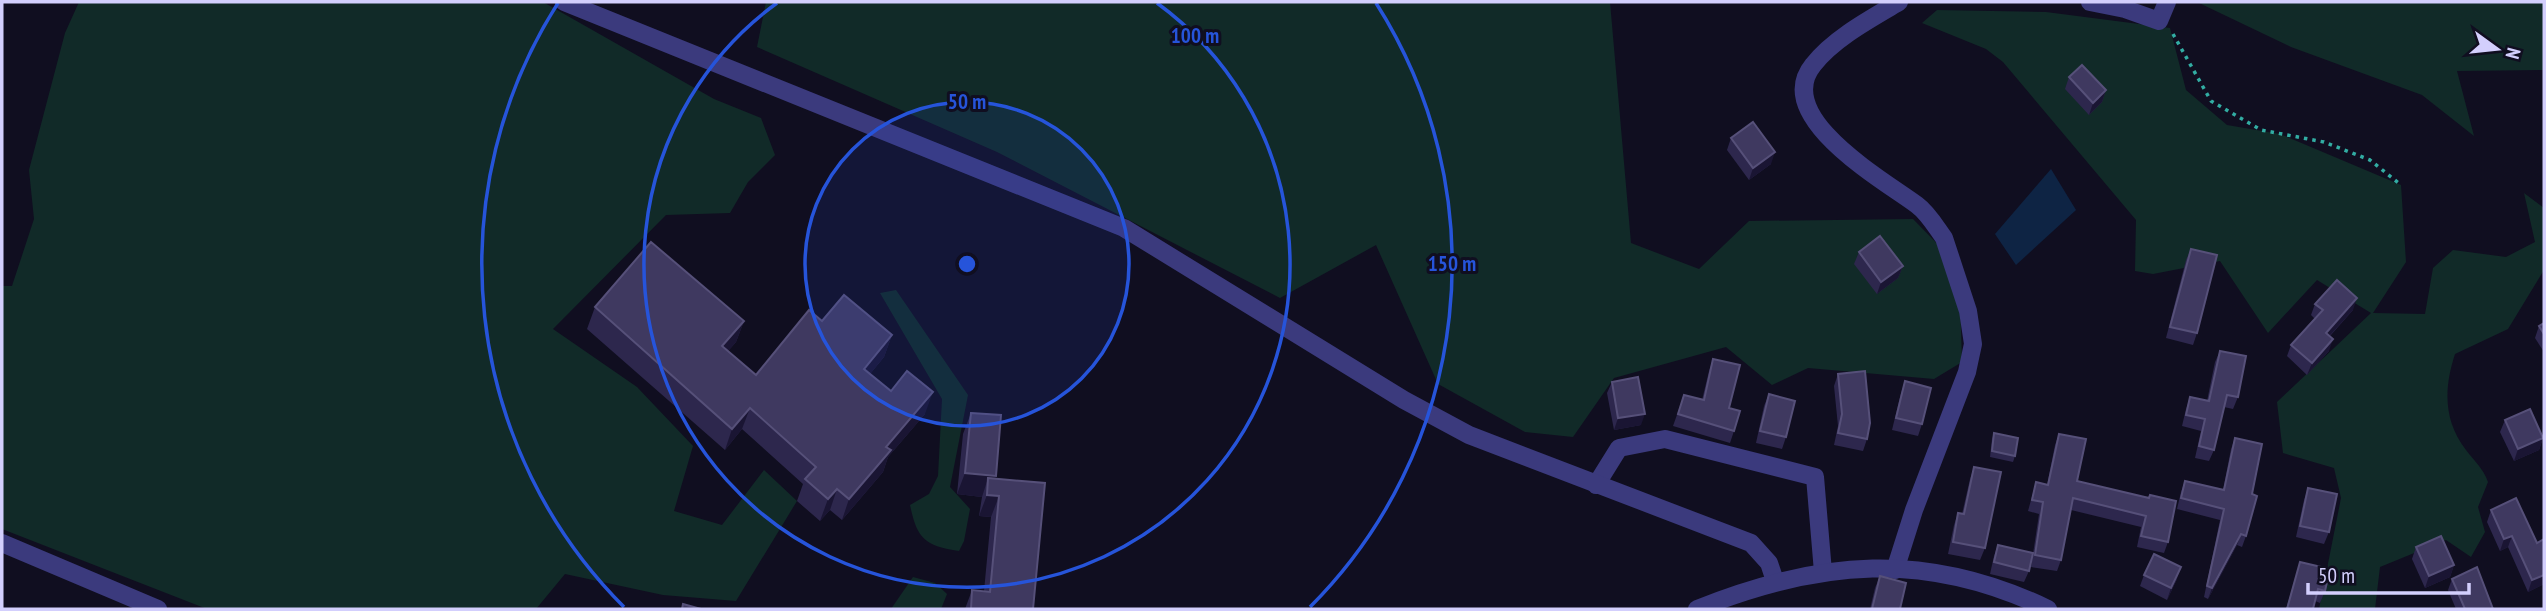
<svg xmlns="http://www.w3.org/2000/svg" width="2546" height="611" font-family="'PT Sans Narrow',sans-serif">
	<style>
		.green { fill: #112a28 }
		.water { fill: #0e2444 }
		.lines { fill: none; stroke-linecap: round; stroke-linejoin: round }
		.path { stroke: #32ada3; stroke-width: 3.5; stroke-dasharray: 3.5 5; stroke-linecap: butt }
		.minor { stroke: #3b3a7d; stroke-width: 18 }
		.tertiary { stroke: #3b3a7d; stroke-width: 18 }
		.wall { fill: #2d274d }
		.shaded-wall { fill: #1a1533 }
		.building { fill: #3f3960; stroke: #565079; stroke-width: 2 }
		.ring { fill: none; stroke: #2654da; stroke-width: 3.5 }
		.centre { fill: #2654da; stroke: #100e20; stroke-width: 3.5 }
		.ring-label { font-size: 21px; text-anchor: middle; font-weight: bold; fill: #2654da; stroke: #100e20; stroke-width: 6; stroke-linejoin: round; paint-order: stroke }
	</style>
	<rect width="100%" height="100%" fill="#100e20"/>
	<g class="green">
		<path d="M79,2H543L714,99L761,118L775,155L748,182L730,213L666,215L553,329L637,387L693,446L674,511L722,525L764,470L797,501L736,601L663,595L565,574L536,609H207L2,529V286H12L34,219L29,170L65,33Z"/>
		<path d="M766,2H1610L1631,243L1699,269L1749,221L1913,219L1959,266L1962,362L1934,379L1808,368L1772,385L1726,347L1614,378L1573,437L1525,432L1438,384L1376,245L1280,298L997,152L757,47Z"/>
		<path d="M2197,2H2544V70L2457,71L2474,136L2422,95L2291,47Z"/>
		<path d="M1937,10L2046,12L2170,28L2186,90L2227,125L2280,134L2401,185L2406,262L2373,313L2425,314L2433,268L2453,250L2506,257L2535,242L2524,193L2544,208V270L2508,329L2455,354C2444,388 2443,420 2466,450C2475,462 2483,468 2488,482L2478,507L2485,532L2471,557L2446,540L2380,567L2375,609H2319L2341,498L2334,468L2283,453L2277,402L2371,313L2317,280L2268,333L2220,261L2153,274L2135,271L2136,220L2003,62L1986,49L1922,23Z"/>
		<path d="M896,290L968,395L950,487L970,509L964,541L959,551C924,546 917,538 910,505L929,494L938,476L942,399L880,293Z"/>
		<path d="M913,577L935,583L947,594L941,609H891Z"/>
	</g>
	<path class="water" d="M2051,169L2076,210L2016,265L1995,234Z"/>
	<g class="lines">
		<path class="path" d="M2173,34L2211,101L2261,130L2324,142L2370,160L2401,185"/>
		<g class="minor">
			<path d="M2090,2L2125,9L2159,21L2167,2"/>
			<path d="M1596,485L1619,448L1665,439L1815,477L1823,572"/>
			<path d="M1895,570L1914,510L1967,372L1973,344L1968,311L1944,238C1936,227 1928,213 1917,205C1885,181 1771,117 1813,65C1833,39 1870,19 1899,2"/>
		</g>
		<g class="tertiary">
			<path d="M564,2L1124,228L1404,400L1469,435L1751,543L1769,563L1775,581"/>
			<path d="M2,543L158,609"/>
			<path d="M1697,609C1819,560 1926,550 2048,609"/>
		</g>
	</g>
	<g class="wall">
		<path d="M2069,77L2106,90L2102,102L2089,115L2065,89Z"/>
		<path d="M1731,138L1771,164L1749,180L1727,150Z"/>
		<path d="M2191,249L2197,333L2193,345L2166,338L2186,260Z"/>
		<path d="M1859,252L1903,266L1898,278L1877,294L1854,264Z"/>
		<path d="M2315,304L2353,310L2330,336L2329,351L2307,375L2287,356L2291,345L2315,319L2311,315Z"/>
		<path d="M595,307L744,321L736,342L728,351L756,375L822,321L892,335L884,357L870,374L891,391L925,414L888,457L883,472L842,520L830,510L820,521L797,501L803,484L742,429L725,450L587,329Z"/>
		<path d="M2544,323V352L2535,338L2539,326Z"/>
		<path d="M2220,351L2238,397L2233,409L2224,407L2214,450L2209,461L2195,458L2201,431L2182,426L2186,409L2190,397L2207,401L2215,362Z"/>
		<path d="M1713,359L1729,408L1734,431L1730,443L1673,426L1684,395L1702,400L1709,371Z"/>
		<path d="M1838,374L1867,439L1863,451L1834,445L1838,426L1834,386Z"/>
		<path d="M1905,381L1922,424L1918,436L1892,430L1901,393Z"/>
		<path d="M1612,382L1641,425L1614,430L1607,393Z"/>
		<path d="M1769,394L1786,437L1782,449L1756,443L1764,406Z"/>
		<path d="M971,413L996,476L995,478L1033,609H965L972,590L984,591L991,517L979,516L982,497L957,494L963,434Z"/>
		<path d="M2505,420L2543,438L2539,450L2514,461L2500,432Z"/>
		<path d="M1994,433L2015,456L2013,462L1990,457L1992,439Z"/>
		<path d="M2059,434L2077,481L2149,498L2168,542L2164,553L2137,547L2141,527L2071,510L2061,560L2057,571L2031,567L2039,514L2028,511L2036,482L2047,485L2055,445Z"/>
		<path d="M2235,438L2252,494L2246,536L2242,547L2237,545L2208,599L2204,597L2220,520L2177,509L2181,492L2185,481L2223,490L2231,449Z"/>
		<path d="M1974,467L1985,548L1980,560L1948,554L1954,525L1958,513L1962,514L1970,479Z"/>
		<path d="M2308,488L2329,532L2324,544L2296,537L2304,500Z"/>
		<path d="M2491,510L2537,543L2544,539V584L2528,592L2508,547L2500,551L2487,522Z"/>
		<path d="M1998,545L2029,571L2024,582L1990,574L1994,556Z"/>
		<path d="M2416,547L2454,565L2450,577L2425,588L2412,559Z"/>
		<path d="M2300,562L2325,591L2320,603L2315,601L2313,609H2286Z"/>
		<path d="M2144,575L2177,579L2167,600L2140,586Z"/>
		<path d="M1880,576L1900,609H1870L1875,588Z"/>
		<path d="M2452,579L2493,609H2456L2448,590Z"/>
	</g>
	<g class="shaded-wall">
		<path d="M2106,90L2102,102L2089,115L2093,103Z"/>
		<path d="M1775,152L1771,164L1749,180L1753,168Z"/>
		<path d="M1903,266L1898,278L1877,294L1881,282Z"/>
		<path d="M2357,298L2353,310L2322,344L2326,333Z"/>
		<path d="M744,321L736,342L715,367L722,346Z"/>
		<path d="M892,335L884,357L857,390L864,369Z"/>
		<path d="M2333,339L2329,351L2307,375L2312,363Z"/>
		<path d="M933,392L925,414L888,457L883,472L842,520L849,499L886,447Z"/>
		<path d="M750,408L742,429L725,450L732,429Z"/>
		<path d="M1645,414L1641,425L1614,430L1618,418Z"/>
		<path d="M2543,438L2539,450L2514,461L2518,449Z"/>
		<path d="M965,473L996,476L989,495L999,496L991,517L979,516L987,495L988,478L982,497L957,494Z"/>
		<path d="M837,489L830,510L820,521L828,499Z"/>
		<path d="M2241,534L2237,545L2208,599L2212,588Z"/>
		<path d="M2512,536L2508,547L2500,551L2504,539Z"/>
		<path d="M2454,565L2450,577L2425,588L2429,576Z"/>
		<path d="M2181,567L2177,579L2167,600L2171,588Z"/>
		<path d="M2544,575V584L2528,592L2532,580Z"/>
	</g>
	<g class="building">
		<path d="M2082,65L2106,90L2093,103L2069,77Z"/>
		<path d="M1753,122L1775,152L1753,168L1731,138Z"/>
		<path d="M1880,236L1903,266L1881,282L1859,252Z"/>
		<path d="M651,242L744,321L722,346L756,375L809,310L822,321L844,295L892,335L864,369L891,391L907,371L933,392L886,447L891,450L849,499L837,489L828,499L805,479L816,467L750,408L732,429L595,307Z"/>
		<path d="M2191,249L2217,255L2197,333L2170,327Z"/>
		<path d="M2337,280L2357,298L2326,333L2333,339L2312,363L2291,345L2323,310L2315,304Z"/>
		<path d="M2544,323V334L2539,326Z"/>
		<path d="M2220,351L2246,356L2238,397L2227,395L2214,450L2199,446L2205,419L2186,415L2190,397L2209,401Z"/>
		<path d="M1713,359L1740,365L1729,408L1740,411L1734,431L1678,414L1684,395L1704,400Z"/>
		<path d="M1865,371L1870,423L1867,439L1838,433L1842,414L1838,374Z"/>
		<path d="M1638,377L1645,414L1618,418L1612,382Z"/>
		<path d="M1905,381L1931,388L1922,424L1896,418Z"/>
		<path d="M1769,394L1795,401L1786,437L1760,431Z"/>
		<path d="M2530,409L2543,438L2518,449L2505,420Z"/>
		<path d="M971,413L1001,415L996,476L965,473Z"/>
		<path d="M1994,433L2018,438L2015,456L1992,451Z"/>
		<path d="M2059,434L2086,439L2077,481L2149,498L2150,495L2176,501L2168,542L2141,536L2146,516L2073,498L2061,560L2035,555L2043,502L2032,500L2036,482L2048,485Z"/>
		<path d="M2235,438L2262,444L2252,494L2257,496L2246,536L2241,534L2212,588L2207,586L2224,509L2181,498L2185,481L2224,490Z"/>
		<path d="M1974,467L2001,472L1985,548L1953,542L1958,513L1964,514Z"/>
		<path d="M988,478L1045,483L1033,609H971L972,590L990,592L999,496L987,495Z"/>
		<path d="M2308,488L2337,494L2329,532L2300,526Z"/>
		<path d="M2516,498L2537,543L2544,539V575L2532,580L2512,536L2504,539L2491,510Z"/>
		<path d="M2441,536L2454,565L2429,576L2416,547Z"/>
		<path d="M1998,545L2033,553L2029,571L1994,562Z"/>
		<path d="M2154,554L2181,567L2171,588L2144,575Z"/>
		<path d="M2300,562L2330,569L2325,591L2318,589L2313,609H2287Z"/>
		<path d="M2477,567L2493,609H2465L2452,579Z"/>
		<path d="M1880,576L1906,583L1900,609H1872Z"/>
		<path d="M683,604L701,609H682Z"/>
	</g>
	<circle cx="967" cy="264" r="162" fill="#2654da" fill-opacity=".12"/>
	<g class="ring">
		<circle cx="967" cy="264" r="162"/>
		<path d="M1157 3A323 323 0 1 1 777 3"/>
		<path d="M624 607A485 485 0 0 1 558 3M1376 3A485 485 0 0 1 1310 607"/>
	</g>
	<circle cx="967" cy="264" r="10" class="centre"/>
	<g class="ring-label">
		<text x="1195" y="43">100 m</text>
		<text x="967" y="109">50 m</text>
		<text x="1452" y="271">150 m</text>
	</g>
	<rect width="2546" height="611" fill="none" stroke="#d3cffd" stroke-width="7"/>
	<g transform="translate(2497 49) rotate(105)" stroke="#100e20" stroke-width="5" paint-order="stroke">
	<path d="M0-5L12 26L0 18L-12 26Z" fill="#d3cffd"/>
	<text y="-10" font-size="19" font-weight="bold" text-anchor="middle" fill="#d3cffd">N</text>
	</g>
	<path d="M2308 583v10h161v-10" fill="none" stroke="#d3cffd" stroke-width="3.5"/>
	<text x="2318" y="583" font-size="21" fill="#d3cffd" stroke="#100e20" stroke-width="5" paint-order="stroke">50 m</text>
</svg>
